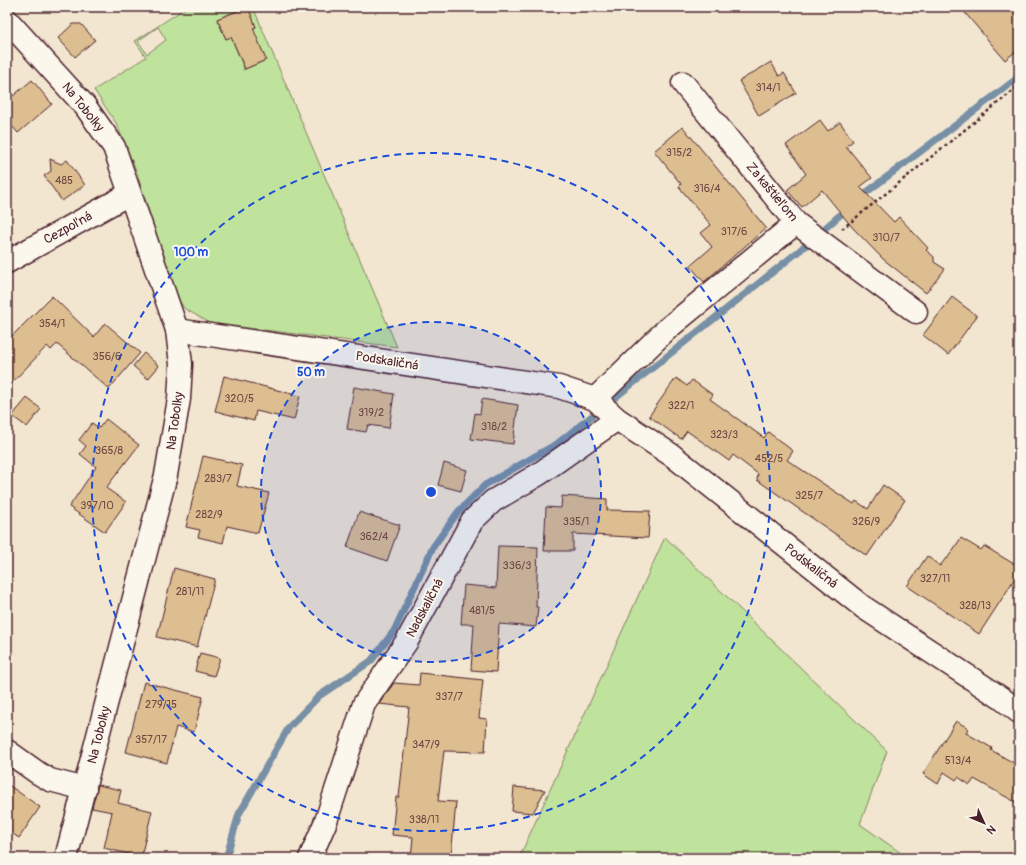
<svg xmlns="http://www.w3.org/2000/svg" width="1026" height="865" font-family="Pangolin,sans-serif">
	<style>
		.green { fill: #bfe29c; stroke: #848064; fill-rule: evenodd }
		.lines { fill: none; stroke-linecap: round; stroke-linejoin: round }
		.stream { stroke: #7890a6; stroke-width: 7 }
		.building { fill: #dcbe90; stroke: #4a1f2b }
		.minor-casing { stroke: #4a1f2b; stroke-width: 25 }
		.path { stroke: #4a1f2b; stroke-width: 2.5; stroke-dasharray: 3 3; stroke-linecap: butt }
		.minor { stroke: #fbf7ec; stroke-width: 22 }
		.ring { fill: none; stroke: #1d4ed8; stroke-width: 2; stroke-dasharray: 7 5 }
		.labels { text-anchor: middle; dominant-baseline: central; stroke-width: 4; stroke-linejoin: round; paint-order: stroke }
		.number-label { font-size: 11px; fill: #6e4744 }
		.street-label { font-size: 13px; fill: #4a1f2b; stroke: #fbf7ec }
		.centre { fill: #1d4ed8; stroke: #fbf7ec; stroke-width: 2 }
		.ring-label { font-size: 12px; text-anchor: middle; font-weight: bold; fill: #1d4ed8; stroke: #fbf7ec; stroke-width: 4; stroke-linejoin: round; paint-order: stroke }
	</style>
	<rect width="100%" height="100%" fill="#f2e6d0"/>
	<filter id="ink" filterUnits="userSpaceOnUse"><feTurbulence type="fractalNoise" baseFrequency=".025" numOctaves="2"/><feDisplacementMap in="SourceGraphic" scale="8" xChannelSelector="R" yChannelSelector="G"/><feConvolveMatrix kernelMatrix="1 2 1 2 8 2 1 2 1" color-interpolation-filters="sRGB"/></filter>
	<g filter="url(#ink)">
		<g class="green">
			<path d="M187,7H246L217,19L226,39L231,37L244,68L243,70L266,60H264L252,29L256,27L248,7H253L397,347L210,323L185,309L174,294L137,173L116,123L94,90L146,57L135,41ZM158,27L166,40L147,54L138,41Z"/>
			<path d="M665,537L887,751L860,824L908,858H519Z"/>
		</g>
		<g class="lines">
			<g class="stream">
				<path d="M859,198L1019,77"/>
				<path d="M226,858L239,814L289,727L319,696L371,661L394,631L433,547L458,512L485,485L558,443L799,251L848,208"/>
			</g>
		</g>
		<g class="building">
			<path d="M248,7L256,27L253,28L266,60L245,69L231,37L226,39L217,19Z"/>
			<path d="M960,7H1019V49L1005,60Z"/>
			<path d="M73,24H81L95,40L75,57L58,38Z"/>
			<path d="M771,62L779,76L784,73L796,93L759,116L739,81Z"/>
			<path d="M32,80L52,104L18,133L7,120V101Z"/>
			<path d="M820,120L828,131L840,122L853,141L846,146L872,178L860,187L894,222L899,217L928,248L926,250L934,257V262L945,269L926,293L883,259L852,227L822,190L802,207L787,190L806,174L786,145Z"/>
			<path d="M683,127L766,228L704,282L690,266L712,247L701,233L711,225L679,187L681,184L654,151Z"/>
			<path d="M50,159L61,164L67,160L85,185L62,201L44,176L51,171Z"/>
			<path d="M52,296L94,337L105,323L140,353L109,389L57,344L51,350L47,346L7,388V341Z"/>
			<path d="M952,297L977,316L948,355L923,335Z"/>
			<path d="M144,353L159,366L148,379L133,366Z"/>
			<path d="M224,376L300,396L294,420L256,411L254,421L215,411Z"/>
			<path d="M676,378L687,386L692,380L713,395L710,399L764,438L768,432L793,451L787,460L854,504L856,501L868,509L883,485L905,500L867,556L757,480L758,474L733,455L729,461L687,431L681,439L649,416Z"/>
			<path d="M354,387L394,394L389,428L368,425L366,432L347,429Z"/>
			<path d="M27,398L41,409L27,427L12,416Z"/>
			<path d="M482,399L518,405L513,444L471,439L475,413L480,414Z"/>
			<path d="M106,419L139,445L106,488L126,502L105,532L69,507L96,467L80,454L86,446L79,440L92,423L99,428Z"/>
			<path d="M203,456L242,465L237,486L269,493L258,533L227,526L223,543L198,537L200,530L186,527Z"/>
			<path d="M444,463L467,470L461,491L438,485Z"/>
			<path d="M562,496L607,499V510L650,511L648,538L573,534V551H544L546,507L561,508Z"/>
			<path d="M359,512L400,525L387,561L347,547Z"/>
			<path d="M961,538L981,550L984,546L1019,567V571L1007,591L979,634L907,586L927,556L940,566L946,558L947,559Z"/>
			<path d="M498,546L538,547L536,607H538L536,627L499,624L496,672L471,670L474,624H461L464,585L496,588Z"/>
			<path d="M174,568L215,579L197,647L157,637Z"/>
			<path d="M200,653L220,658L214,676L195,671Z"/>
			<path d="M420,673L483,680L479,718L487,719L485,752L444,751L438,801L456,802L451,858H411L413,837L392,835L396,797H399L409,707L379,704L394,683L419,685Z"/>
			<path d="M144,682L203,697L194,732L176,727L167,763L126,752Z"/>
			<path d="M956,721L968,728L966,733L992,748L991,750L1019,766V804L974,779L970,785L958,777L956,780L944,772L938,784L923,774Z"/>
			<path d="M7,784L40,807L19,838L7,830Z"/>
			<path d="M98,785L121,790L118,803L152,811L141,857L104,848L112,812L92,808Z"/>
			<path d="M514,787L545,790L533,813L512,811Z"/>
		</g>
		<g class="lines">
			<defs>
				<g id="minor">
					<path d="M7,20L85,106L114,147L177,330L181,364L179,399L166,475L66,858"/>
					<path d="M683,83L796,223L916,312"/>
					<path d="M7,262L129,194"/>
					<path d="M177,330L559,387L595,399L617,419L673,456L863,607L1001,698L1019,712"/>
					<path d="M595,399L667,329L796,223"/>
					<path d="M7,751L38,773L50,780L85,789"/>
					<path d="M310,858L326,821L364,704L407,641L472,521L493,501L539,474L617,419"/>
				</g>
			</defs>
			<use href="#minor" class="minor-casing"/>
			<path class="path" d="M842,229L1019,86"/>
			<use href="#minor" class="minor"/>
		</g>
	</g>
	<circle cx="431" cy="492" r="170" fill="#1d4ed8" fill-opacity=".12"/>
	<g class="ring">
		<circle cx="431" cy="492" r="170"/>
		<circle cx="431" cy="492" r="339"/>
	</g>
	<g class="labels">
		<g class="number-label">
			<text x="768" y="87">314/1</text>
			<text x="679" y="152">315/2</text>
			<text x="64" y="180">485</text>
			<text x="707" y="188">316/4</text>
			<text x="734" y="231">317/6</text>
			<text x="886" y="237">310/7</text>
			<text x="52" y="323">354/1</text>
			<text x="107" y="356">356/6</text>
			<text x="239" y="398">320/5</text>
			<text x="681" y="405">322/1</text>
			<text x="371" y="412">319/2</text>
			<text x="494" y="426">318/2</text>
			<text x="724" y="434">323/3</text>
			<text x="109" y="450">365/8</text>
			<text x="769" y="458">452/5</text>
			<text x="218" y="478">283/7</text>
			<text x="809" y="495">325/7</text>
			<text x="97" y="505">397/10</text>
			<text x="209" y="514">282/9</text>
			<text x="576" y="521">335/1</text>
			<text x="866" y="521">326/9</text>
			<text x="374" y="536">362/4</text>
			<text x="517" y="565">336/3</text>
			<text x="935" y="578">327/11</text>
			<text x="190" y="591">281/11</text>
			<text x="975" y="605">328/13</text>
			<text x="482" y="610">481/5</text>
			<text x="449" y="696">337/7</text>
			<text x="161" y="704">279/15</text>
			<text x="151" y="739">357/17</text>
			<text x="426" y="744">347/9</text>
			<text x="958" y="760">513/4</text>
			<text x="424" y="819">338/11</text>
		</g>
		<g class="street-label">
			<text transform="translate(83 107) rotate(51)">Na Tobolky</text>
			<text transform="translate(772 192) rotate(50)">Za kaštieľom</text>
			<text transform="translate(68 228) rotate(-29)">Cezpoľná</text>
			<text transform="translate(387 361) rotate(9)">Podskaličná</text>
			<text transform="translate(175 421) rotate(-82)">Na Tobolky</text>
			<text transform="translate(811 566) rotate(38)">Podskaličná</text>
			<text transform="translate(425 608) rotate(-62)">Nadskaličná</text>
			<text transform="translate(99 735) rotate(-76)">Na Tobolky</text>
		</g>
	</g>
	<circle cx="431" cy="492" r="6" class="centre"/>
	<g class="ring-label">
		<text x="191" y="256">100 m</text>
		<text x="311" y="376">50 m</text>
	</g>
	<rect width="1026" height="865" fill="none" stroke="#fbf7ec" stroke-width="24"/>
	<rect x="12" y="12" width="1002" height="841" fill="none" stroke="#4a1f2b" stroke-width="1.5" filter="url(#ink)"/>
	<g transform="translate(984 823) rotate(134)" stroke="#fbf7ec" stroke-width="3" paint-order="stroke">
	<path d="M0-3L7 15L0 10L-7 15Z" fill="#4a1f2b"/>
	<text y="-6" font-size="11" font-weight="bold" text-anchor="middle" fill="#4a1f2b">N</text>
	</g>
</svg>
